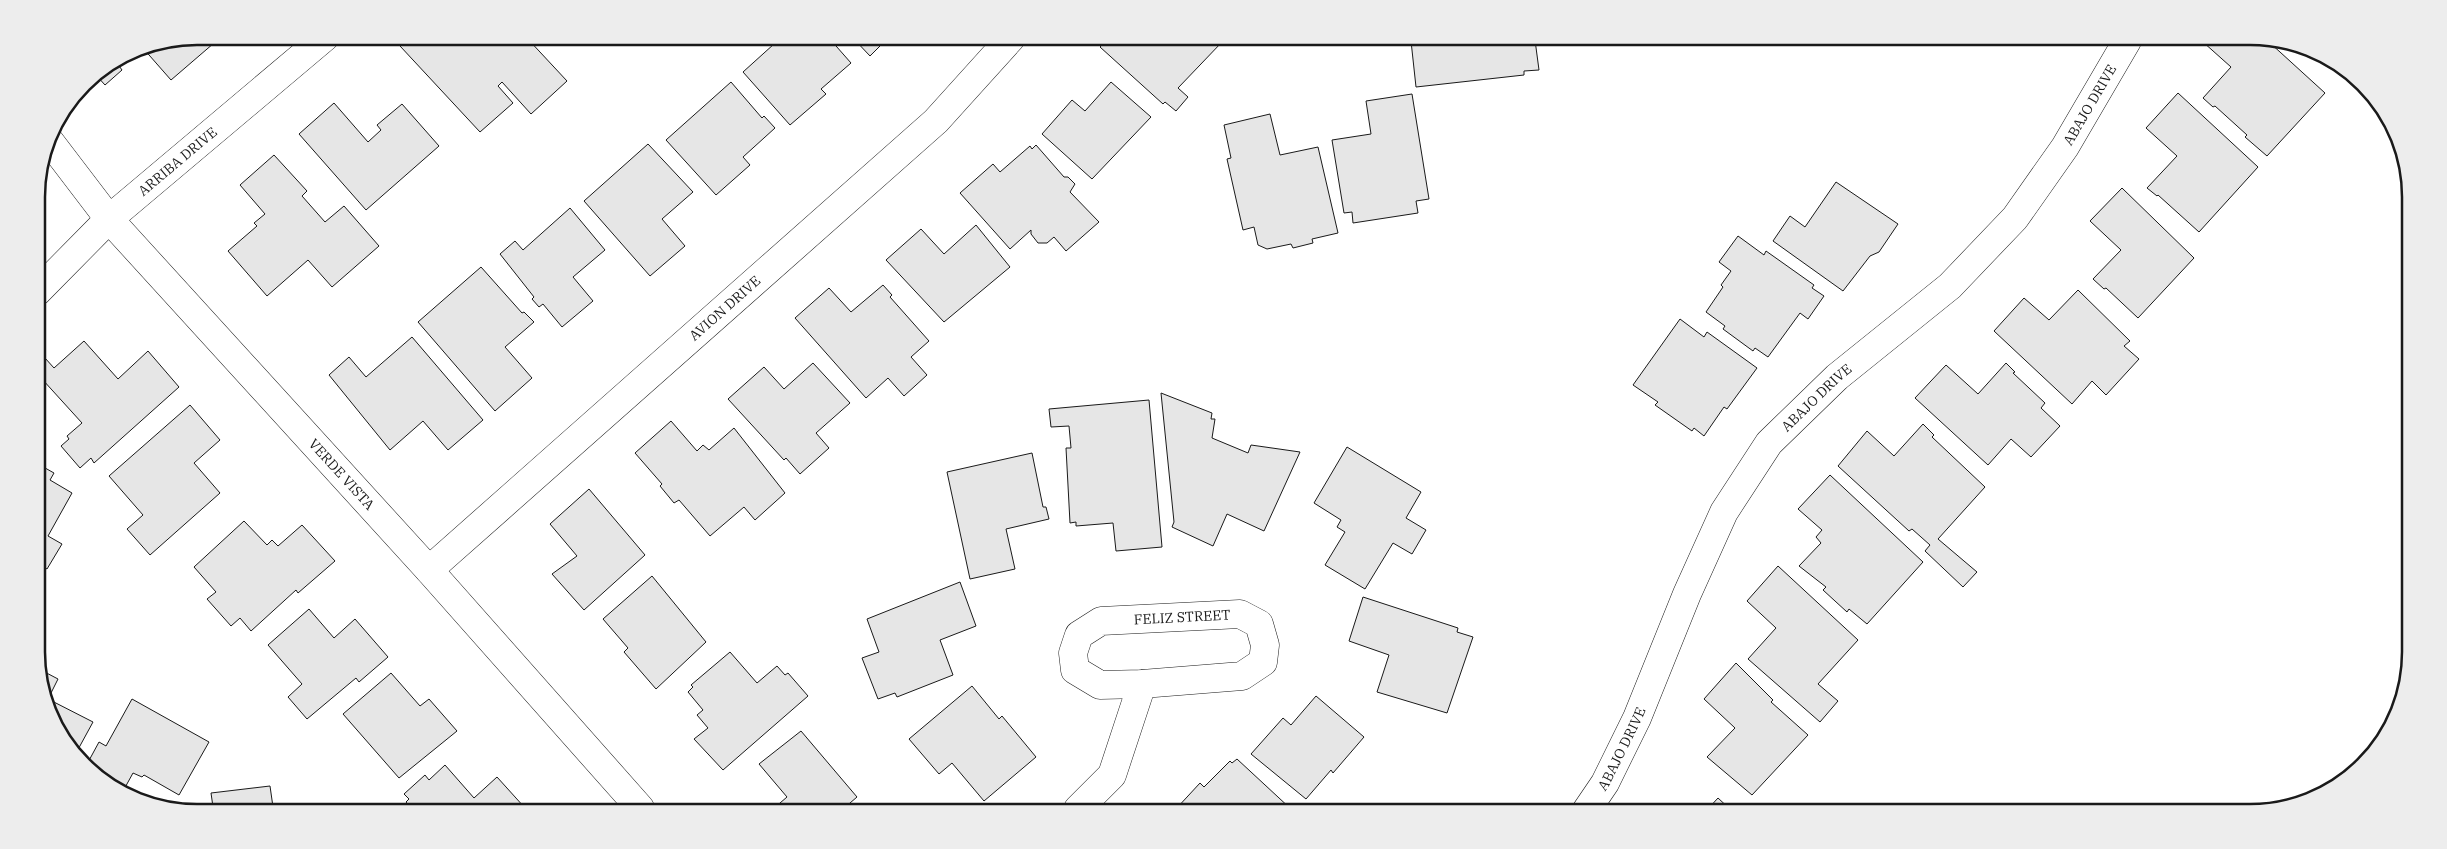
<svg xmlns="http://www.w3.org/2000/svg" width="2447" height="849" font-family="'IBM Plex Serif',serif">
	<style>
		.building { fill: #e6e6e6; stroke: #1a1a1a }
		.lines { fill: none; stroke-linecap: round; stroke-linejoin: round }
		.minor-casing { stroke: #1a1a1a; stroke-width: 29 }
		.tertiary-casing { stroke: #1a1a1a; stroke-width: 29 }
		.minor { stroke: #fff; stroke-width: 28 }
		.tertiary { stroke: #fff; stroke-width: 28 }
		.labels { text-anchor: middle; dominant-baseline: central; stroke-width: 4; stroke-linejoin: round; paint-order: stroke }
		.street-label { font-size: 14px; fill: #1a1a1a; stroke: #fff }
		.rim { fill: none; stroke: #1a1a1a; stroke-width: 2.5 }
	</style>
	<rect width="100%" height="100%" fill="#fff"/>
	<g class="building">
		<path d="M197,36L221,37L171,80L142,47Z"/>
		<path d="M409,37H459L464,43L470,37H526L567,81L531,114L502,82L498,86L513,103L480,132L400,46Z"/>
		<path d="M769,38H829L851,63L821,89L826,94L790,125L743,72L774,44Z"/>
		<path d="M853,38H888L870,56Z"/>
		<path d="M1108,39H1219L1222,42L1178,88L1188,97L1176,111L1165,102L1163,104L1100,47Z"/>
		<path d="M1428,40H1535L1539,70L1524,71V75L1416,87L1411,41Z"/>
		<path d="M2203,42H2269L2325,93L2267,156L2245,137L2247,135L2215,106L2213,107L2203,98L2231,67Z"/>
		<path d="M128,54L117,63L122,70L105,85L96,75Z"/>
		<path d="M731,82L762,118L764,116L775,128L743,157L750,165L716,195L666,140Z"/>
		<path d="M1111,82L1151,117L1092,179L1042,134L1072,100L1085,111Z"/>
		<path d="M2178,93L2258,167L2199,232L2158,195L2157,196L2147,188L2177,156L2146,128Z"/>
		<path d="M1412,94L1429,199L1416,201L1418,213L1353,223L1352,212L1344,213L1332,140L1371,134L1366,101Z"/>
		<path d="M334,103L368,142L381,130L377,125L402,104L439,146L366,210L299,134Z"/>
		<path d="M1270,114L1280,155L1318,147L1338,233L1312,239L1313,243L1293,248L1291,244L1267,249L1258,245L1254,227L1243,230L1227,159L1231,158L1224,125Z"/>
		<path d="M648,144L693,192L662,219L685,246L650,276L584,201Z"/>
		<path d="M1036,145L1064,177H1068L1075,184L1070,192L1099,222L1066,251L1054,237L1047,243H1038L1031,234V230L1010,249L960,193L993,164L1000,172L1030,146L1032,149Z"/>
		<path d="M274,155L307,191L302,196L325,222L344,206L379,246L332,287L308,260L267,296L228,251L257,226L254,223L265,214L240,185Z"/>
		<path d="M1836,182L1898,224L1879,252L1870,256L1843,291L1773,241L1790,216L1805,227Z"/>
		<path d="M2122,188L2194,258L2138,318L2106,288L2104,289L2093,279L2121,250L2090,221Z"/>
		<path d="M570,208L605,250L573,277L593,301L562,327L543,304L539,307L532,299L534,297L500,254L515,241L523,250Z"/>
		<path d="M976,225L1010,267L944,322L886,260L921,229L944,254Z"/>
		<path d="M1738,236L1764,255L1766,251L1814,285L1812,288L1824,296L1808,319L1800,313L1768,357L1755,348L1753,351L1723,329L1725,326L1706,312L1723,287L1721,285L1731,271L1719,262Z"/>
		<path d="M481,267L522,313L524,312L534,322L505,347L532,378L495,411L418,322Z"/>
		<path d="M883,285L892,295L890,297L929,341L911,357L927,375L904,396L888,378L866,398L795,318L829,288L851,312Z"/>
		<path d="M2078,290L2130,341L2124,346L2139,359L2106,395L2092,381L2072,404L1994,331L2024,298L2049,320Z"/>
		<path d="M1680,319L1704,337L1707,332L1757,368L1727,409L1724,407L1704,436L1694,428L1692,431L1655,405L1658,402L1633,385Z"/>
		<path d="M412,337L483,420L448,450L423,421L390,450L329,375L349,357L366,377Z"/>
		<path d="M84,341L118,379L148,351L179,387L94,463L91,458L80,468L61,446L69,439L67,436L82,423L42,379L45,375L38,364L45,358L54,368Z"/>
		<path d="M813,363L850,403L816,433L829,448L800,474L786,458L784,460L728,399L764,367L784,389Z"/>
		<path d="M2006,363L2015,372L2013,373L2045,403L2041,408L2060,426L2031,457L2011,439L1988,465L1915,398L1946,365L1978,394Z"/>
		<path d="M1161,393L1212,413L1211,419H1215L1212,438L1248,453L1251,445L1300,452L1264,531L1227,514L1213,546L1172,527L1174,522Z"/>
		<path d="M1149,400L1162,547L1116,551L1113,523L1076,526V522L1070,523L1066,448H1071L1069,426L1051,427L1049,409Z"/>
		<path d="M190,405L220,440L194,463L220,493L150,555L127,529L143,515L109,476Z"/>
		<path d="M671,421L697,451L703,445L709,450L734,428L785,493L755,520L744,507L710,536L679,500L674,503L660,486L662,484L635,453Z"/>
		<path d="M1923,424L1934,435L1932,437L1985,487L1938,539L1977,572L1963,587L1925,551L1930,545L1912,529L1909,531L1838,466L1867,431L1894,456Z"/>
		<path d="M1347,447L1421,492L1406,518L1426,530L1412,554L1393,543L1365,589L1325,565L1345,532L1337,527L1341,520L1314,503Z"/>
		<path d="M1032,453L1043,507H1046L1049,519L1006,529L1015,569L970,579L947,472Z"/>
		<path d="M38,464L54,473L50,480L72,493L48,536L62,544L47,569L39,564Z"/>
		<path d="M1830,475L1923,562L1867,624L1849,609L1847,612L1823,590L1826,587L1799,566L1821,543L1816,537L1822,530L1798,509Z"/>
		<path d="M589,489L645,555L584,610L552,574L577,556L550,524Z"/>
		<path d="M244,521L267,545L272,540L278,546L302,525L335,561L298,593L296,590L251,631L240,618L231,626L207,599L216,592L194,567Z"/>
		<path d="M1778,566L1858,640L1818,684L1838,701L1820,722L1748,659L1776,628L1747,601Z"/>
		<path d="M652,576L706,642L656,689L624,652L628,648L603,619Z"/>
		<path d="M960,582L976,626L940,640L953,675L897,697L895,693L878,699L862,658L879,652L867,619Z"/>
		<path d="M1363,597L1458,628L1457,632L1473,637L1447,713L1377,692L1389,655L1349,641Z"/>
		<path d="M309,609L334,638L355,619L388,657L359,682L356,678L307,719L288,697L302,684L268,645Z"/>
		<path d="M730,652L757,683L777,666L785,675L788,673L808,696L723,770L694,739L708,728L697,715L703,710L688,692L693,687L691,685Z"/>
		<path d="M1736,663L1773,700L1771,702L1808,735L1752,795L1707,757L1735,728L1704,699Z"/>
		<path d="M39,669L58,679L48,699L93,722L75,755L39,683Z"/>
		<path d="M391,673L420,706L429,699L457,731L399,778L343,714Z"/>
		<path d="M972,686L999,719L1002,716L1036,757L984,801L952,763L939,774L909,739Z"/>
		<path d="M1316,696L1364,737L1333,773L1331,770L1306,799L1251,754L1283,718L1291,725Z"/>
		<path d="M132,699L209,742L179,795L144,775L142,777L133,773L122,793L86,766L99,742L106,746Z"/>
		<path d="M801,731L857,797L843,809H773L787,797L759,764Z"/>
		<path d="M1237,759L1292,810H1175L1200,783L1204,787L1230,761L1232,763Z"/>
		<path d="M445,765L474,798L497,777L525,808H411L406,802L409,799L404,794L425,775L429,780Z"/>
		<path d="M270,786L273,807H213L211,793Z"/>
		<path d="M1718,798L1732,811H1706Z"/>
	</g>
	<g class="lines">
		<defs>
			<g id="minor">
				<path id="s1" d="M48,139L109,219L429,570L640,808"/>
				<path id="s2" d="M37,292L109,219L325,37"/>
				<path id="s3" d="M429,570L936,121L1011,38"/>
				<path d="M1240,614L1259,624L1265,645L1263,662L1242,676L1142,684L1100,685L1075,670L1073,653L1079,635L1101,621Z"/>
				<path d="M1078,809L1112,775L1142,684"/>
			</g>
			<g id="tertiary">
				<path id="s4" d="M1586,811L1605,783L1637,718L1687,594L1724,512L1769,443L1837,377L1950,286L2015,218L2065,147L2127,41"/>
			</g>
		</defs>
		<use href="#minor" class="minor-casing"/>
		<use href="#tertiary" class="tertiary-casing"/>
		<use href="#minor" class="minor"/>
		<use href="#tertiary" class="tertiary"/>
	</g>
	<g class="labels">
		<g class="street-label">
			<text stroke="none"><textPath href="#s4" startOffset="882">ABAJO DRIVE</textPath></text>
			<text stroke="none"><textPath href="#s2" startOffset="192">ARRIBA DRIVE</textPath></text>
			<text stroke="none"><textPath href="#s3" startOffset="395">AVION DRIVE</textPath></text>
			<text stroke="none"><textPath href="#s4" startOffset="478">ABAJO DRIVE</textPath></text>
			<text stroke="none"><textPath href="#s1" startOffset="446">VERDE VISTA</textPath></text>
			<text transform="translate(1182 617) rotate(-3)">FELIZ STREET</text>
			<text stroke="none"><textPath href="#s4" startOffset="72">ABAJO DRIVE</textPath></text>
		</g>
	</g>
	<path d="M0 0H2447V849H0ZM197 45H2250A152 152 0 0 1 2402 197V652A152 152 0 0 1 2250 804H197A152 152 0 0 1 45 652V197A152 152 0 0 1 197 45Z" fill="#ededed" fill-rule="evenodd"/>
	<path class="rim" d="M197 45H2250A152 152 0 0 1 2402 197V652A152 152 0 0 1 2250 804H197A152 152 0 0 1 45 652V197A152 152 0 0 1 197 45Z"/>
</svg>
